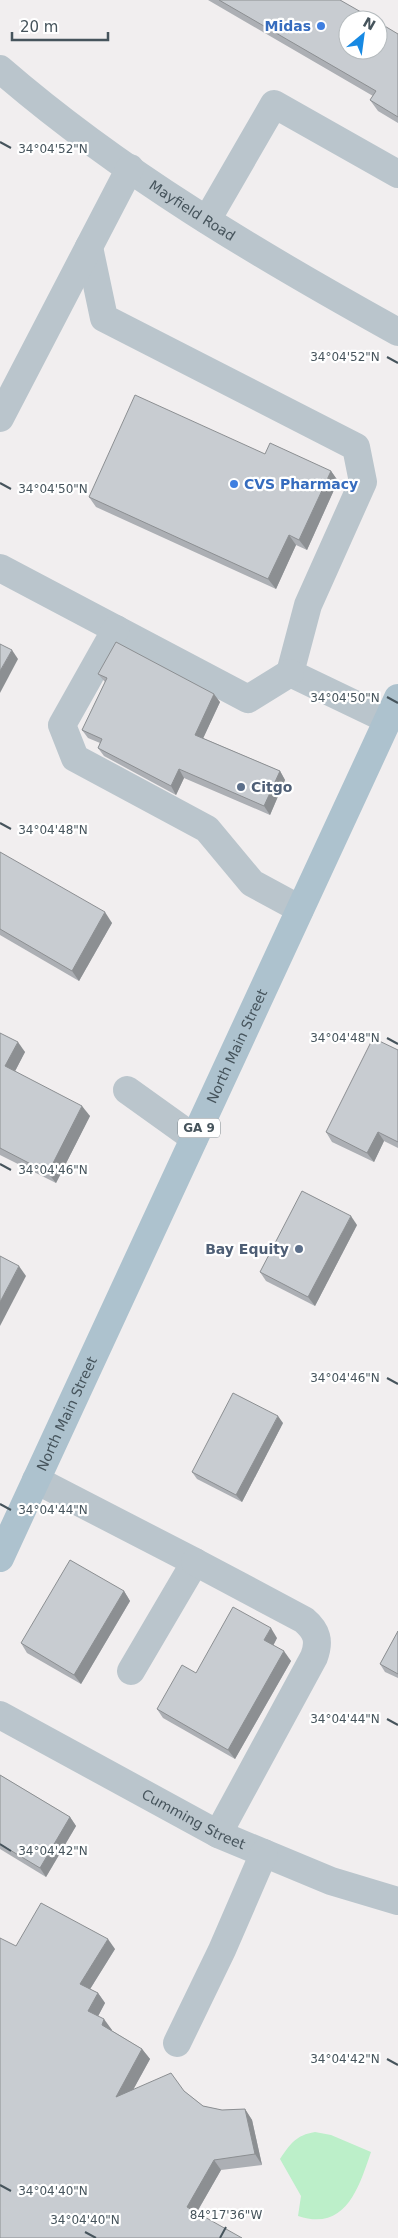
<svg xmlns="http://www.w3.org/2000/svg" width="398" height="2238" font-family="'DejaVu Sans',sans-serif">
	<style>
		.green { fill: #bcefc9 }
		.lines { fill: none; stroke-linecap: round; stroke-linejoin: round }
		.minor { stroke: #bac5cc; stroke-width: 28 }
		.major { stroke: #adc2ce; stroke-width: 28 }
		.wall { fill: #acafb4 }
		.shaded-wall { fill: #8c8f92 }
		.building { fill: #c8ccd1; stroke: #8c8f92 }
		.ticks { fill: none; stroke: #46545c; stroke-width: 2 }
		.shop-dot { fill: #3f7fe0; stroke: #fff; stroke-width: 2 }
		.service-dot { fill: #5c6f8a; stroke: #fff; stroke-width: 2 }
		.labels { text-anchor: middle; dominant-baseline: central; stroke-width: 4.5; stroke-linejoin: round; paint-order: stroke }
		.shield { fill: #fff; stroke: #7e878d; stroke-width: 1 }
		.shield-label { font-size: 12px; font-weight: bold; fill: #46545c }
		.shop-label { font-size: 14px; font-weight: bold; fill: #366cbe; stroke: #fff; text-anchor: end }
		.street-label { font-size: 14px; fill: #46545c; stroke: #fff }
		.service-label { font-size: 14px; font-weight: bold; fill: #4e5e75; stroke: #fff; text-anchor: start }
		.ticks-label { font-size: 12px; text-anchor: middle; fill: #46545c; stroke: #fff; stroke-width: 4.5; stroke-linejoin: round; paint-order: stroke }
	</style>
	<rect width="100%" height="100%" fill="#f1eeef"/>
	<path class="green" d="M315,2132L331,2135L371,2152C359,2187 346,2232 298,2216L301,2196L280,2159C290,2144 296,2135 315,2132Z"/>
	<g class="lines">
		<g class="minor">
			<path id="s1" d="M0,69C120,173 259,255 398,332"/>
			<path d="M207,220L274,104L398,174"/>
			<path d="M89,247L104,318L356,447L363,482L308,605L290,673L388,720"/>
			<path d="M0,418L130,168"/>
			<path d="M0,568L248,699L290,673"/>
			<path d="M116,629L62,725L75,758L207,829L252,883L300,909"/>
			<path d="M127,1090L194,1138"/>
			<path d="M36,1480L195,1562L131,1671"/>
			<path d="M195,1562L304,1620C317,1631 320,1641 314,1657L218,1834"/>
			<path id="s2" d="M0,1715L218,1834L331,1881L398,1901"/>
			<path d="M177,2043L222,1950L264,1853"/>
		</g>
		<path class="major" id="s3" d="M0,1558L398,698"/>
	</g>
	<g class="wall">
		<path d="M208,0H340L398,34V123L378,111L370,100L373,96Z"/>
		<path d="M265,454L331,471L338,481L307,550L296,545L276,589L96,507L89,497Z"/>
		<path d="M98,674L220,702L203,738L280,771L285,780L270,815L184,778L176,795L104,756L98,748L100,743L88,738L82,730L105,682Z"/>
		<path d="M0,852L112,923L79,981L0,935Z"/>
		<path d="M0,1033L25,1052L15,1071L90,1116L56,1183L0,1155Z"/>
		<path d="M398,1050V1148L384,1141L374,1162L332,1142L326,1132Z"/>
		<path d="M357,1225L315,1306L266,1281L260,1272Z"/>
		<path d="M283,1423L242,1502L197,1479L192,1472Z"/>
		<path d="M124,1591L130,1601L81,1684L27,1653L21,1643Z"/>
		<path d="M398,1631V1678L385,1672L380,1664Z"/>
		<path d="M277,1638L273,1645L291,1661L235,1759L163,1718L157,1709L196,1673Z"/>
		<path d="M0,1775L70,1817L76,1826L46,1877L0,1849Z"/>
		<path d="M16,1946L115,1949L90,1989L98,1993L105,2003L98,2016L112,2030H111L142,2049L150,2059L133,2090L184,2091L203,2106L222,2110L245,2109L252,2120L262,2165L221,2170L197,2212L0,2238Z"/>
	</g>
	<g class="shaded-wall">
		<path d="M331,471L338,481L307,550L299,540Z"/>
		<path d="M289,535L296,545L276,589L268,579Z"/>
		<path d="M12,650L18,659L0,693V671Z"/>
		<path d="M214,694L220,702L201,743L195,735Z"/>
		<path d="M179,769L184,778L176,795L171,786Z"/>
		<path d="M280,771L285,780L270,815L264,806Z"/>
		<path d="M105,912L112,923L79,981L72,971Z"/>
		<path d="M18,1042L25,1052L12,1077L5,1066Z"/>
		<path d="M82,1106L90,1116L56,1183L48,1173Z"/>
		<path d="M378,1132L384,1141L374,1162L367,1153Z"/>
		<path d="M351,1216L357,1225L315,1306L308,1297Z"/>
		<path d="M19,1266L26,1276L0,1326V1302Z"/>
		<path d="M278,1416L283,1423L242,1502L236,1495Z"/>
		<path d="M124,1591L130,1601L81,1684L74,1675Z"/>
		<path d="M271,1628L277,1638L271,1650L264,1640Z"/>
		<path d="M284,1651L291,1661L235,1759L228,1750Z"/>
		<path d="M70,1817L76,1826L46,1877L40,1868Z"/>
		<path d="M108,1939L115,1949L87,1994L80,1984Z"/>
		<path d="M98,1993L105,2003L95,2022L88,2011Z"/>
		<path d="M104,2019L112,2030L109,2035L102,2025Z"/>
		<path d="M142,2049L150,2059L123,2108L116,2097Z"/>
		<path d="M245,2109L252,2120L262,2165L255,2154Z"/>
		<path d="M214,2160L221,2170L194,2217L187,2207Z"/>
	</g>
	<g class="building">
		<path d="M219,0H340L375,20H348V50H378V22L398,34V117L370,100L376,91Z"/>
		<path d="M135,395L265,454L270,443L331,471L299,540L289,535L268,579L89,497Z"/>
		<path d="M116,642L214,694L195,735L280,771L264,806L179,769L171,786L98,748L102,739L82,730L107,678L98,674Z"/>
		<path d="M0,644L12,650L0,671Z"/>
		<path d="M0,852L105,912L72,971L0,929Z"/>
		<path d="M0,1033L18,1042L5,1066L82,1106L48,1173L0,1148Z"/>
		<path d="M373,1038L398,1050V1142L378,1132L367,1153L326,1132Z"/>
		<path d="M302,1191L351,1216L308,1297L260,1272Z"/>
		<path d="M0,1256L19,1266L0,1302Z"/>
		<path d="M233,1393L278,1416L236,1495L192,1472Z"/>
		<path d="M70,1560L124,1591L74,1675L21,1643Z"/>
		<path d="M233,1607L271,1628L264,1640L284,1651L228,1750L157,1709L182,1665L196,1673Z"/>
		<path d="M398,1631V1674L380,1664Z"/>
		<path d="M0,1775L70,1817L40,1868L0,1844Z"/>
		<path d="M41,1903L108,1939L80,1984L98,1993L88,2011L104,2019L102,2025L142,2049L116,2097L171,2073L184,2091L203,2106L222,2110L245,2109L255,2154L214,2160L187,2207L242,2238H0V1938L16,1946Z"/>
	</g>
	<path class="ticks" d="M0,142L11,148M387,357L398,363M0,483L11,489M387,697L398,703M0,823L11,829M387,1038L398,1044M0,1164L11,1170M387,1378L398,1384M0,1504L11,1510M387,1719L398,1725M0,1844L11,1851M387,2059L398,2065M0,2185L11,2191M85,2232L96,2238M220,2238L226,2227"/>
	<g class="shop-dot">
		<circle cx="321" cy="26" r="5"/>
		<circle cx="234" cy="484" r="5"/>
	</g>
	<g class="service-dot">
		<circle cx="241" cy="787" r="5"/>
		<circle cx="299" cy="1249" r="5"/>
	</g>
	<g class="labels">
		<rect class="shield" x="178" y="1118.5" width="42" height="19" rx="4"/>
		<g class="shield-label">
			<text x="199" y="1128">GA 9</text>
		</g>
		<g class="shop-label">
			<text x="311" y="26">Midas</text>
			<text x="244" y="484" text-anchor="start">CVS Pharmacy</text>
		</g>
		<g class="street-label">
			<text stroke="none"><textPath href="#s1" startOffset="239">Mayfield Road</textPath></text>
			<text stroke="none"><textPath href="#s3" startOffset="564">North Main Street</textPath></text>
			<text stroke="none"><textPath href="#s3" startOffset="159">North Main Street</textPath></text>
			<text stroke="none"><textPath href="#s2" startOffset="220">Cumming Street</textPath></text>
		</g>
		<g class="service-label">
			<text x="251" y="787">Citgo</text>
			<text x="289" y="1249" text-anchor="end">Bay Equity</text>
		</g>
	</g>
	<g class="ticks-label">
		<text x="53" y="153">34°04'52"N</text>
		<text x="345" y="361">34°04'52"N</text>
		<text x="53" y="493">34°04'50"N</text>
		<text x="345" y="702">34°04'50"N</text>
		<text x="53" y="834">34°04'48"N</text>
		<text x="345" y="1042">34°04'48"N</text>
		<text x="53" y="1174">34°04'46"N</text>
		<text x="345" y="1382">34°04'46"N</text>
		<text x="53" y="1514">34°04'44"N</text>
		<text x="345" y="1723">34°04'44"N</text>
		<text x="53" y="1855">34°04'42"N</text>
		<text x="345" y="2063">34°04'42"N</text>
		<text x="53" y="2195">34°04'40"N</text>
		<text x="226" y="2219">84°17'36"W</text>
		<text x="85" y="2224">34°04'40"N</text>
	</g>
	<g transform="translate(363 35) rotate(29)"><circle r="24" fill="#ffffff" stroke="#b5bbbe"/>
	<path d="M0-4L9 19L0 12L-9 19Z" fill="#1789e3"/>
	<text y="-8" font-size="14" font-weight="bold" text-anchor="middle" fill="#46545c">N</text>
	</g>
	<path d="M12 32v8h96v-8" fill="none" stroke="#46545c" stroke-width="2.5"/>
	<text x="20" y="32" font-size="15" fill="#46545c" stroke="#ffffff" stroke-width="4" paint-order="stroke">20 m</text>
</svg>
